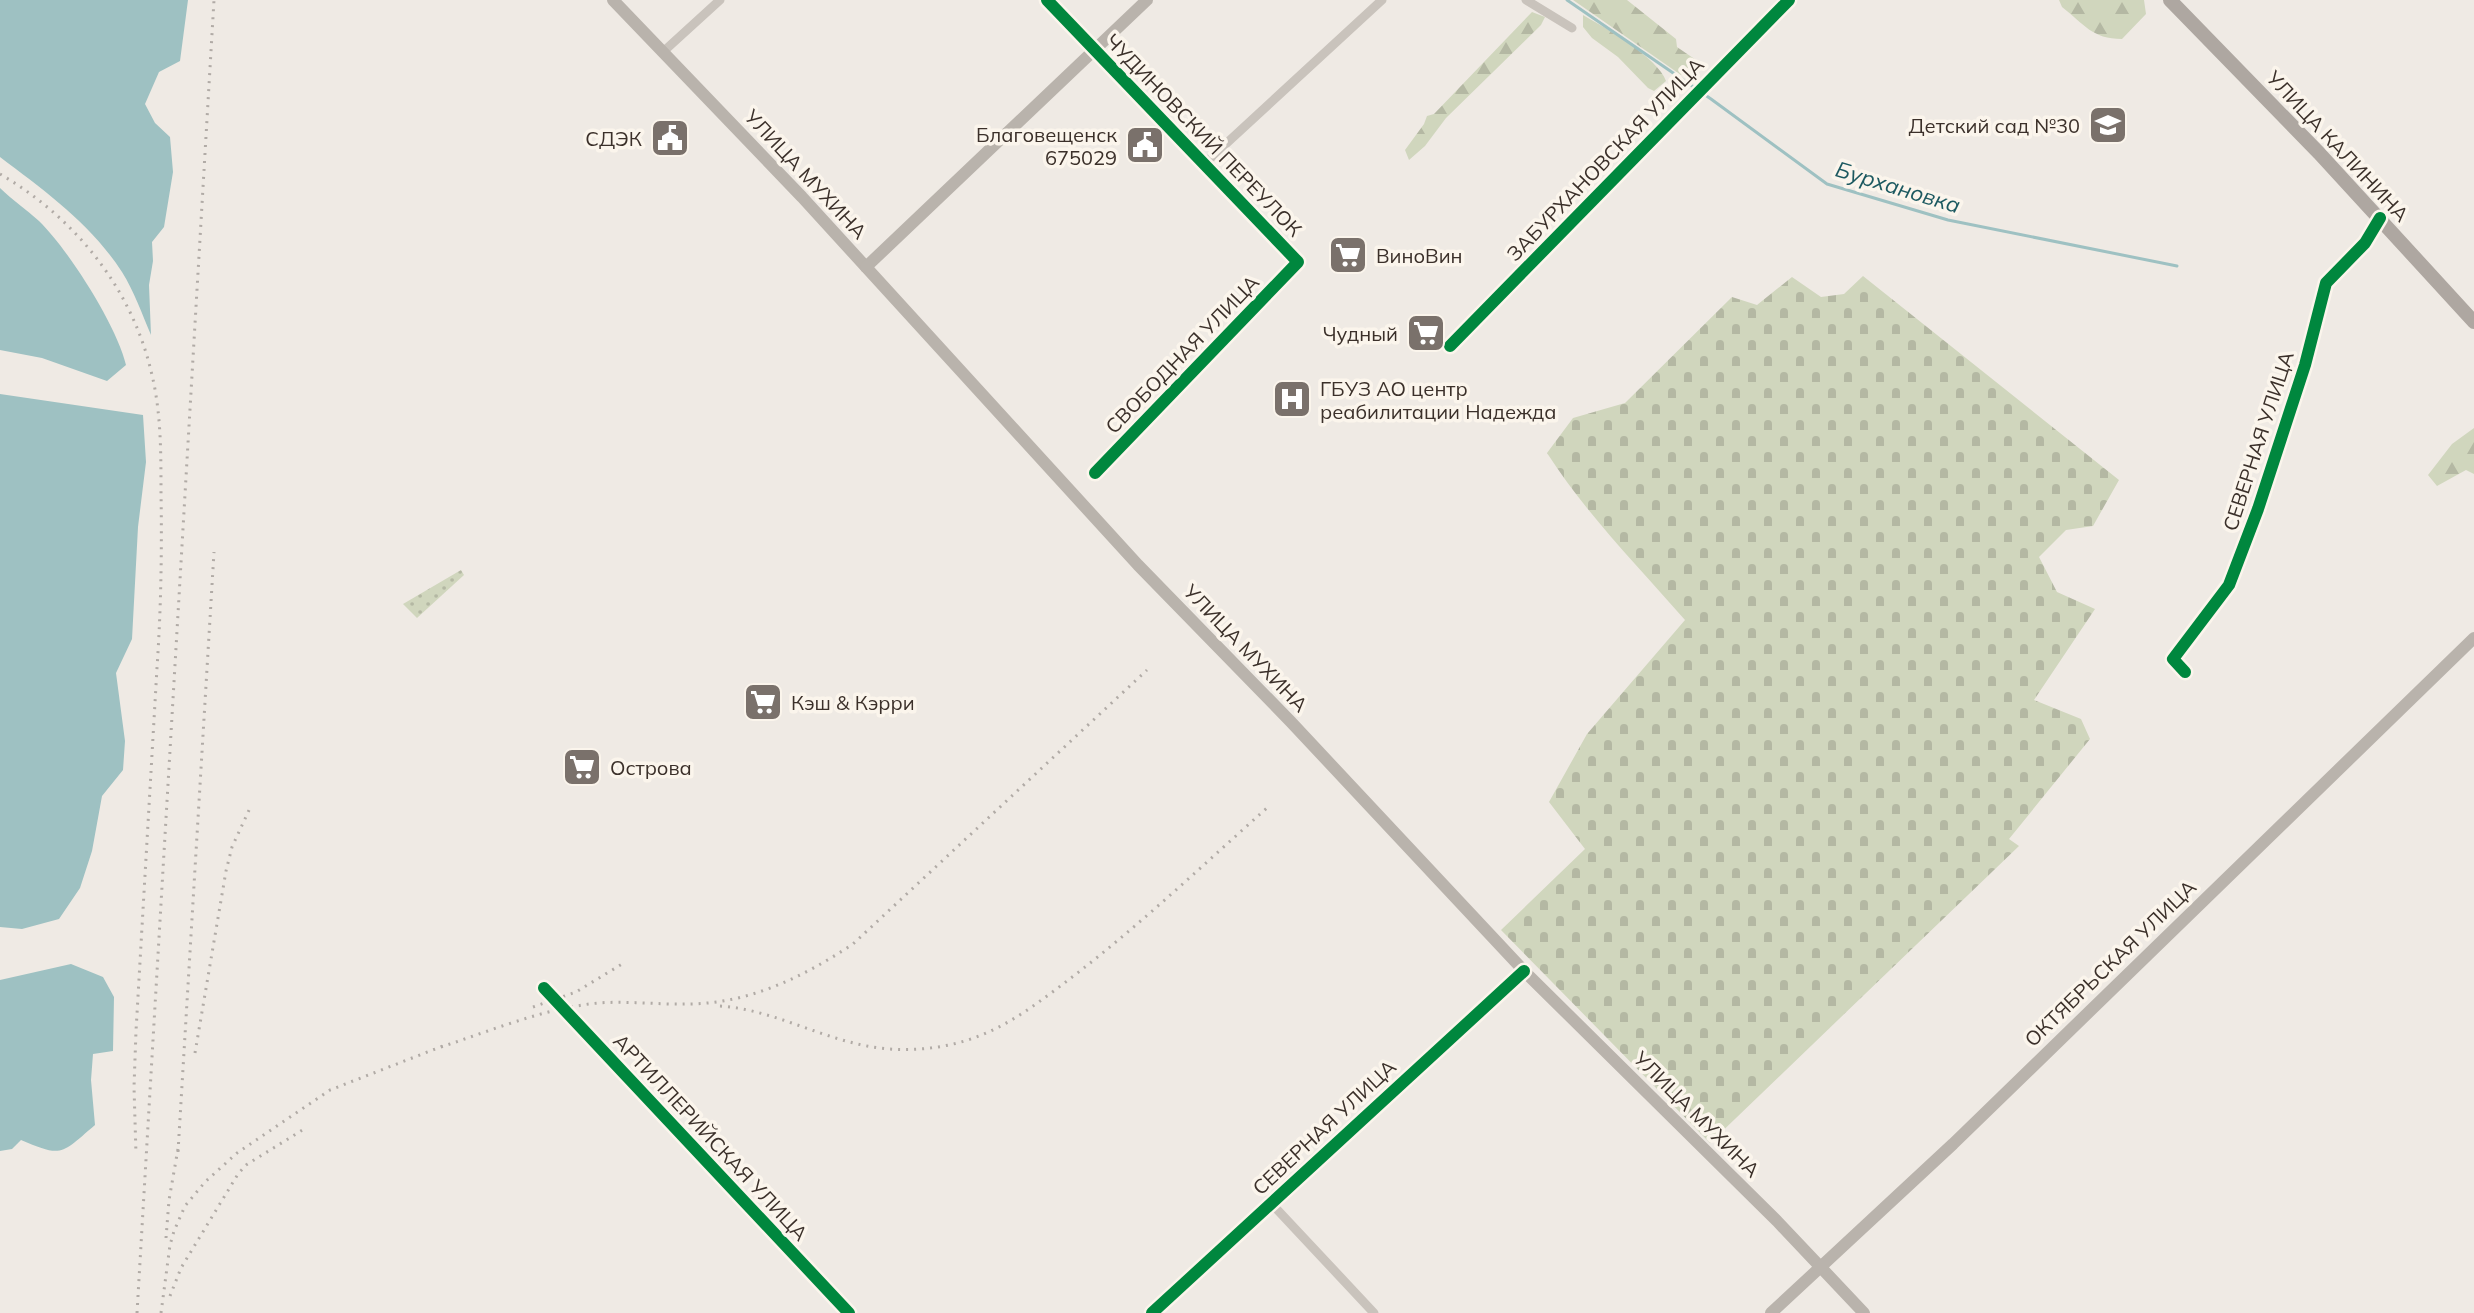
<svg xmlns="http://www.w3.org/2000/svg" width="2474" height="1313" font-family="Mulish,sans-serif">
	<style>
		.grass { fill: url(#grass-dots) }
		.forest { fill: url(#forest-firs) }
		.cemetery { fill: url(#cemetery-stones) }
		.water { fill: #9ec1c2 }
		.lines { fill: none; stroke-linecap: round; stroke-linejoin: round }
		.stream { stroke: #9ec1c2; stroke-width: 3 }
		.street { stroke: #c9c3bc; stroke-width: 9 }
		.secondary { stroke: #b9b3ac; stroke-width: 12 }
		.primary { stroke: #aea7a1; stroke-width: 14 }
		.rail { stroke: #b1aba6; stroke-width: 3; stroke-dasharray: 2 6; stroke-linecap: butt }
		.cycleway-casing { stroke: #fbf5ec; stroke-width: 17 }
		.cycleway { stroke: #00873e; stroke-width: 12 }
		.labels { text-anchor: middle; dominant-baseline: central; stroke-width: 7; stroke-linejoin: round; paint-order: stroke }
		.poi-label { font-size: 20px; fill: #3b302a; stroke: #fbf5ec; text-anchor: end }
		.street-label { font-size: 20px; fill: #3b302a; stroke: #fbf5ec }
		.water-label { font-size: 22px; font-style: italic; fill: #1c5960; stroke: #fbf5ec }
	</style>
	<defs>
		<pattern id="grass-dots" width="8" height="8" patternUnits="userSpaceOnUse" patternTransform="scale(2)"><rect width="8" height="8" fill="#d0d6bd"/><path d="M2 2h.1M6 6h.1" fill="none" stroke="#b4b8a3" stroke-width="1.8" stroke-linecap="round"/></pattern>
		<pattern id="forest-firs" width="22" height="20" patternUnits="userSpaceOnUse" patternTransform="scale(2)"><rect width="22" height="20" fill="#d0d6bd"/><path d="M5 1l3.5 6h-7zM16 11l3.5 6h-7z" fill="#b4b8a3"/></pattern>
		<pattern id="cemetery-stones" width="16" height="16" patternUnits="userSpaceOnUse" patternTransform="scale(2)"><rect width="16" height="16" fill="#d0d6bd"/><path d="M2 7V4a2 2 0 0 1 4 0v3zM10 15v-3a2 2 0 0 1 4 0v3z" fill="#b4b8a3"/></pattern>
	</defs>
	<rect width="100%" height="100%" fill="#efeae4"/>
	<path class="grass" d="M461,570L464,575L417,618L403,604Z"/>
	<g class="forest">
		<path d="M1573,0H1627L1676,39L1677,47L1696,60L1681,75Z"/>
		<path d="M2059,0H2144L2146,14L2122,39C2092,39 2084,24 2062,7Z"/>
		<path d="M1532,12L1545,17L1541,25L1446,118L1425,146L1409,160L1405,150L1424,124L1427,116L1434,114Z"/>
		<path d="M1583,15C1606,28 1658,58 1666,81L1654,91L1648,88L1618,57L1592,38L1583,27Z"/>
		<path d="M2474,428V474L2466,470L2437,486L2428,475L2452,444Z"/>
	</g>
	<path class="cemetery" d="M1863,276L2119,480L2093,526L2066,530L2039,557L2057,592L2095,609L2034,700L2081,719L2090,739L2009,839L2019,846L1710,1143L1501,930L1585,849L1549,802L1587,734L1685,620C1637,565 1587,515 1547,453L1573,418L1625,403L1732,297L1757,305L1792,277L1821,297L1844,294Z"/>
	<g class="water">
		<path d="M0,0H188L180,61L159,72L145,104L155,123L170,137L173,172L164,227L152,242L153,261L149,285L151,335C142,314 134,291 122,272C91,224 45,191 0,157Z"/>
		<path d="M0,188C12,200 26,209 39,221C68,249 117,326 126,365L107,381L42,358L0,350Z"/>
		<path d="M0,394L143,415L146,462L138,527L132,639L116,673L125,741L123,770L102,796L92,851L80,888L59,919L22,929L0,927Z"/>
		<path d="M71,964L103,977L114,997L113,1051L93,1054L91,1080L95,1125C61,1154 63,1158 21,1140L12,1149L0,1151V980Z"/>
	</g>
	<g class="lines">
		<path class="stream" d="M1567,0L1711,99L1827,184L1948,220L2177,266"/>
		<g class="street">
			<path d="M1047,0L1298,262L1095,473"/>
			<path d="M1526,0L1572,28"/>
			<path d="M664,51L720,0"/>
			<path d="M1204,164L1382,0"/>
			<path d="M1450,346L1789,0"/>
			<path d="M2185,672L2173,659L2229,585L2258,509L2305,365L2326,283L2365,243L2380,218"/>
			<path d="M544,988L849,1313"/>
			<path d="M1271,1203L1374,1313"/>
		</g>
		<g class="secondary">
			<path d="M613,0L802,197L1138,565L1291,722L1524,971L1777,1221L1864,1313"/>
			<path d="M866,267L1147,0"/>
			<path d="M1152,1313L1524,971"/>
			<path d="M1771,1313L1953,1144L2474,638"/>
		</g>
		<path class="primary" d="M2170,0L2319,153L2474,322"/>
		<g class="rail">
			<path d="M0,174C74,217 131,287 151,371C161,410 161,451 161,492C162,550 161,609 157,668C150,789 143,910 136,1031L134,1087L136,1154"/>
			<path d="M720,1006C779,1010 830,1045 890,1049C920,1051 951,1047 979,1036C1013,1023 1043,999 1071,978C1140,925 1203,865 1268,807"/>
			<path d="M533,1007L576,992L622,964"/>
			<path d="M441,1047C487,1032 535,1012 583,1005C616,999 654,1005 687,1004C749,1004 803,977 853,944L1147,670"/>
			<path d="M195,1053L226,871L232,847L250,808"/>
			<path d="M178,1152L214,552"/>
			<path d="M166,1238L169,1200L179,1143"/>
			<path d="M170,1296L181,1268L238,1174L246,1165L304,1129"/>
			<path d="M137,1313L214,0"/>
			<path d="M161,1313L170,1245L174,1231L185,1206L205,1182L237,1153L330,1090L448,1044"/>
		</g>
		<defs>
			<g id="cycleway">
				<path d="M1047,0L1298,262L1095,473"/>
				<path d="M1450,346L1789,0"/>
				<path d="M2185,672L2173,659L2229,585L2258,509L2305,365L2326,283L2365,243L2380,218"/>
				<path d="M544,988L849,1313"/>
				<path d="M1152,1313L1524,971"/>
			</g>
		</defs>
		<use href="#cycleway" class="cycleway-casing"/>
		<use href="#cycleway" class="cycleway"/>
	</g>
	<defs>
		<symbol id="school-square" viewBox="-11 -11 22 22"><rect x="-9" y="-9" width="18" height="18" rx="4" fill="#7a716b" stroke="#fbf5ec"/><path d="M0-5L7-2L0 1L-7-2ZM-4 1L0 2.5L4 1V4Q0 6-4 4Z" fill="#fff"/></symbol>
		<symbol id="civic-square" viewBox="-11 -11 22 22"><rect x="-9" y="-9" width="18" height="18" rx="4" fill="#7a716b" stroke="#fbf5ec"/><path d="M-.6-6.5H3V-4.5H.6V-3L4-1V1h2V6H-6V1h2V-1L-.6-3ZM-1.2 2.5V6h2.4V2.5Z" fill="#fff"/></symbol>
		<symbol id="supermarket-square" viewBox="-11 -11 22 22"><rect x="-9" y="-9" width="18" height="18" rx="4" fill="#7a716b" stroke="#fbf5ec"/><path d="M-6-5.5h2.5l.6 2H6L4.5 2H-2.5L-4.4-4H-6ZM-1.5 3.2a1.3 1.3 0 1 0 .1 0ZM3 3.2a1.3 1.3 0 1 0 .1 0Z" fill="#fff"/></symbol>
		<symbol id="hospital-square" viewBox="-11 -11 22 22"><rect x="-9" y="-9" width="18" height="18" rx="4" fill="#7a716b" stroke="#fbf5ec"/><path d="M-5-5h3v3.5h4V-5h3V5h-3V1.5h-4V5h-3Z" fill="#fff"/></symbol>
	</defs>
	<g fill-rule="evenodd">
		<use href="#school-square" x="2086" y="103" width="44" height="44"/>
		<use href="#civic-square" x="648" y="116" width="44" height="44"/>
		<use href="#civic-square" x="1123" y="123" width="44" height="44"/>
		<use href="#supermarket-square" x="1326" y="233" width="44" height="44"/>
		<use href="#supermarket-square" x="1404" y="311" width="44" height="44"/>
		<use href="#hospital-square" x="1270" y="377" width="44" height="44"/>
		<use href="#supermarket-square" x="741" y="680" width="44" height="44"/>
		<use href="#supermarket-square" x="560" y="745" width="44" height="44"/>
	</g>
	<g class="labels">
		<g class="poi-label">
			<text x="2080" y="125">Детский сад №30</text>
			<text x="1117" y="134">Благовещенск<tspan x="1117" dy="23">675029</tspan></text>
			<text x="642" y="138">СДЭК</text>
			<text x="1376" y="255" text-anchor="start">ВиноВин</text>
			<text x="1398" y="333">Чудный</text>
			<text x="1320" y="388" text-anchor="start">ГБУЗ АО центр<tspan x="1320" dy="23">реабилитации Надежда</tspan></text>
			<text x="791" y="702" text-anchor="start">Кэш &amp; Кэрри</text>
			<text x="610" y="767" text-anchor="start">Острова</text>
		</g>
		<g class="street-label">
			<text transform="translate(1204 135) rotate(46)">ЧУДИНОВСКИЙ ПЕРЕУЛОК</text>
			<text transform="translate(2338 146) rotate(47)">УЛИЦА КАЛИНИНА</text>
			<text transform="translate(1605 159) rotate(-46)">ЗАБУРХАНОВСКАЯ УЛИЦА</text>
			<text transform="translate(806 174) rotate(47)">УЛИЦА МУХИНА</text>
			<text transform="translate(1182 354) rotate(-46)">СВОБОДНАЯ УЛИЦА</text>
			<text transform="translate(2258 441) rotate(-72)">СЕВЕРНАЯ УЛИЦА</text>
			<text transform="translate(1246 648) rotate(46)">УЛИЦА МУХИНА</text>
			<text transform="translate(2110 963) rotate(-44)">ОКТЯБРЬСКАЯ УЛИЦА</text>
			<text transform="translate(1697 1114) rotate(45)">УЛИЦА МУХИНА</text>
			<text transform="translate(1324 1127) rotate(-43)">СЕВЕРНАЯ УЛИЦА</text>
			<text transform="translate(711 1137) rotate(47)">АРТИЛЛЕРИЙСКАЯ УЛИЦА</text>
		</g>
		<g class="water-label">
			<text transform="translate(1898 187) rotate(17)">Бурхановка</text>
		</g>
	</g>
</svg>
